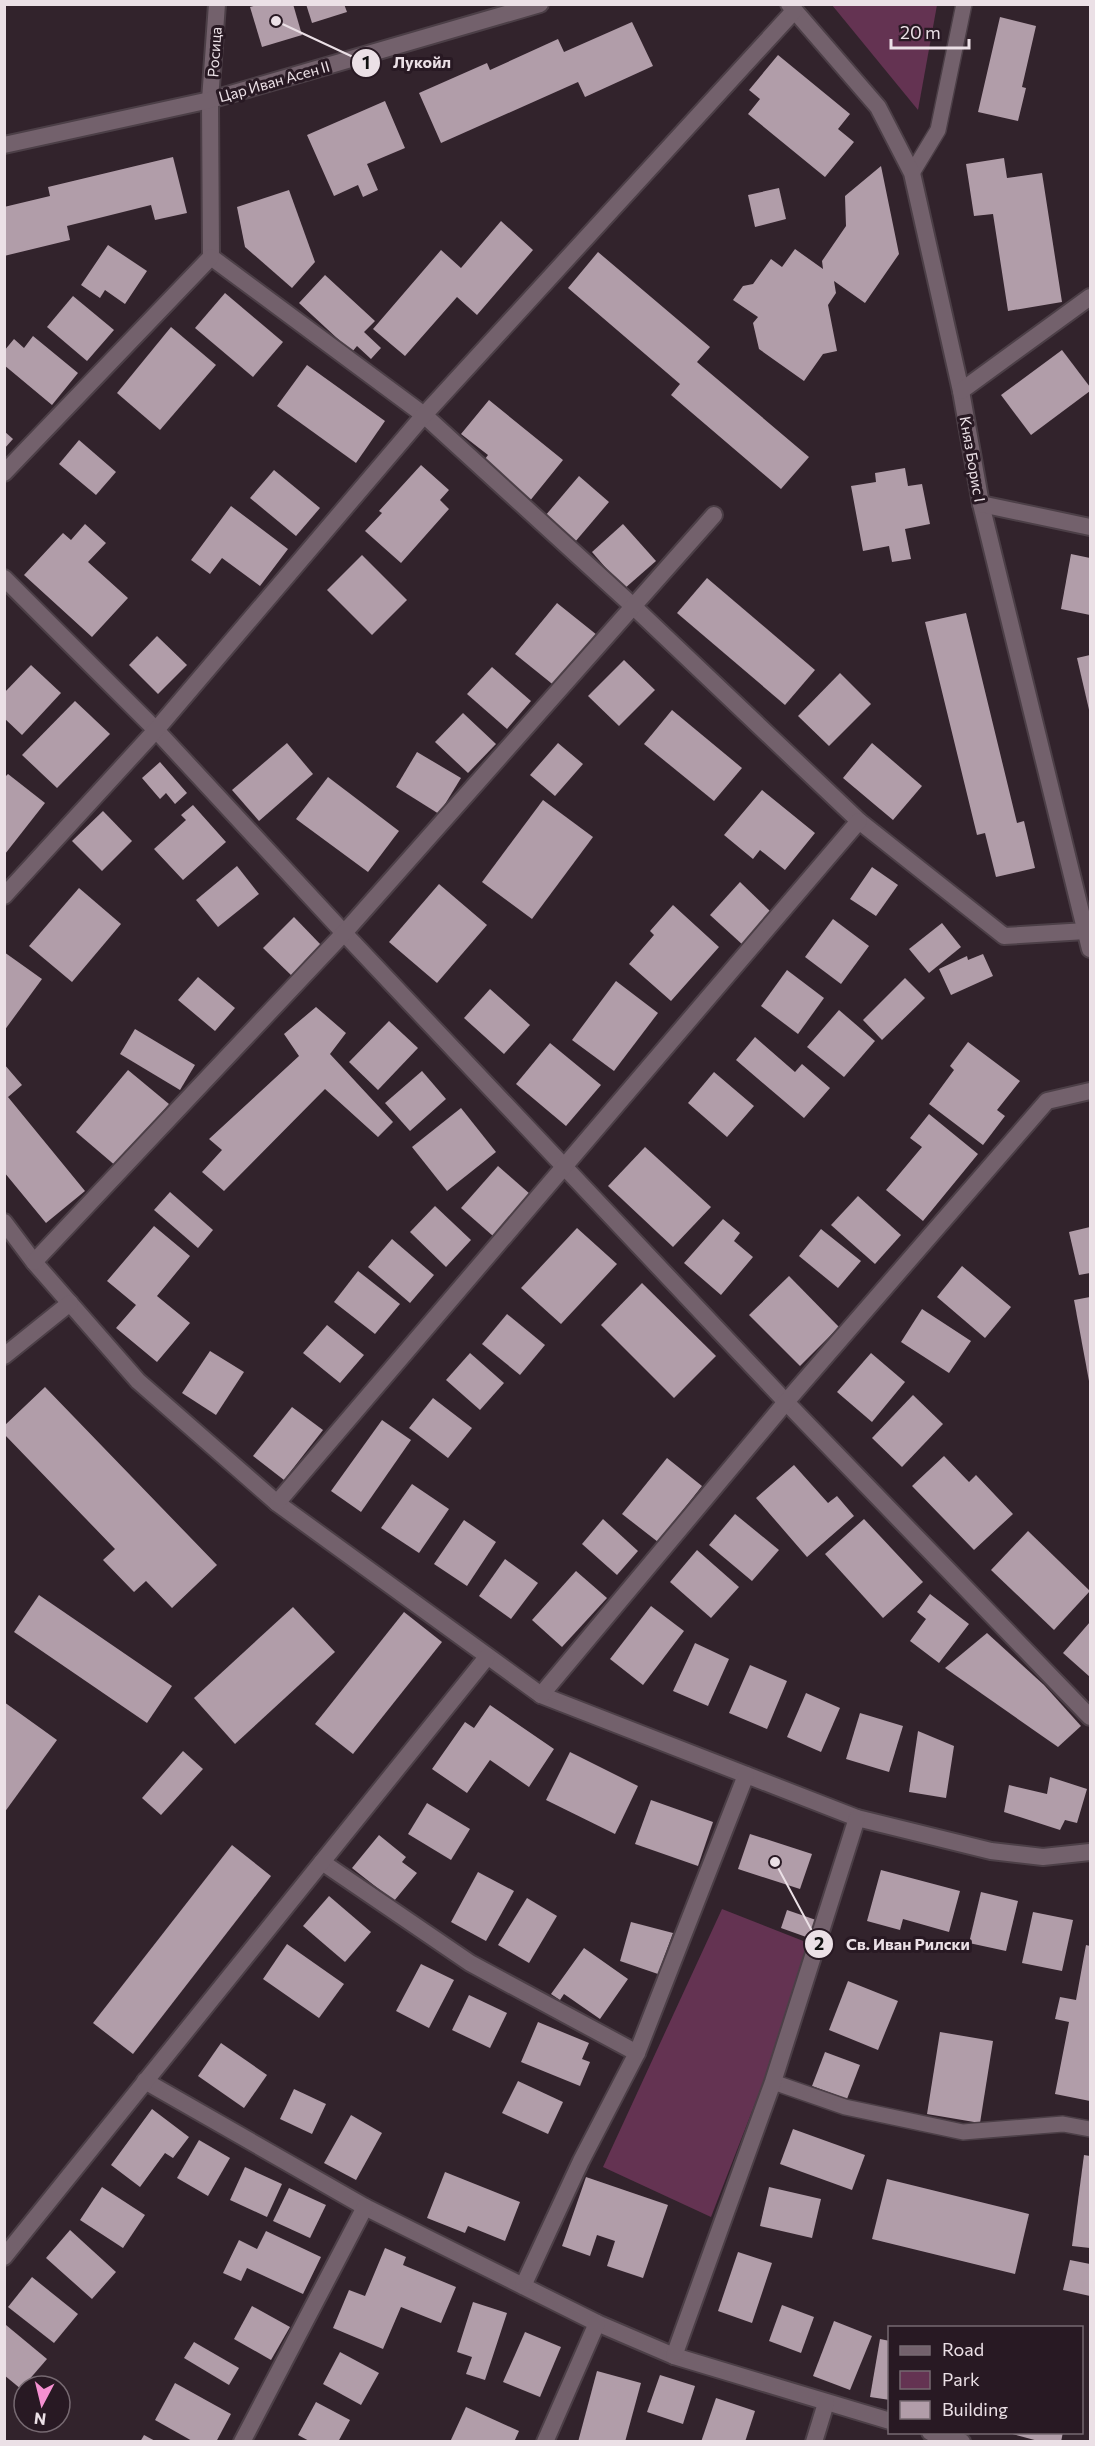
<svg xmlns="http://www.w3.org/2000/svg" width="1095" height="2446" font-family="Commissioner,sans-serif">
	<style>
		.green { fill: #643352 }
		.building { fill: #b19da9 }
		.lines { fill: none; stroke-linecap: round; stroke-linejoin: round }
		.service-casing { stroke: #4c3f47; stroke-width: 18 }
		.minor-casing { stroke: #4c3f47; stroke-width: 20 }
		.tertiary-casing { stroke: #4c3f47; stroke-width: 20 }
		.service { stroke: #73616c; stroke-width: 15 }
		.minor { stroke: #73616c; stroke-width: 16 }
		.tertiary { stroke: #73616c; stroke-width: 16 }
		.labels { text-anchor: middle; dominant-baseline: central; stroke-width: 6; stroke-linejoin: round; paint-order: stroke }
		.street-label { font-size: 15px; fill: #ebe0e6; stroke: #281923 }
		.leader { fill: none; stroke: #ebe0e6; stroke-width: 2 }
		.callout-dot { fill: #ebe0e6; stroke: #281923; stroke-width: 2 }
		.mark-label { font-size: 18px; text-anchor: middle; font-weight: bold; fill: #111 }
		.callout-label { font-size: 16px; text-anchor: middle; font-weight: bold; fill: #ebe0e6; stroke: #281923; stroke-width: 6; stroke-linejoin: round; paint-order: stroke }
	</style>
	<rect width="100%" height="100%" fill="#32232c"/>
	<g class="green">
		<path d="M832,5H937L918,110Z"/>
		<path d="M722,1909L816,1946L711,2217L603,2167Z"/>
	</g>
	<g class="building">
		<path d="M260,4H293L302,35L262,47L250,7Z"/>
		<path d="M306,4H344L347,12L312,23Z"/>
		<path d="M1000,17L1036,26L1022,87L1026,88L1018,121L978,112Z"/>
		<path d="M632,22L653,66L585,97L578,82L441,143L419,93L487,63L490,70L558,39L564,52Z"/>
		<path d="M778,55L850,114L838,129L854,142L825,177L748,114L760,99L749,90Z"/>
		<path d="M385,101L405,148L367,164L378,190L363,197L358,185L334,196L307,135Z"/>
		<path d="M173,157L187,213L155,220L151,205L67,226L70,240L4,256V207L50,196L48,187Z"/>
		<path d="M1004,158L1007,178L1042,173L1062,302L1008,311L993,214L974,216L966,164Z"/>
		<path d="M881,166L899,254L865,303L834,281L836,293L828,305L837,351L823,354L804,381L759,349L753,323L758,317L733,300L743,286L753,284L771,259L782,267L795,249L823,269L822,261L846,226L845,196Z"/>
		<path d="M779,188L786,219L755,227L748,195Z"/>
		<path d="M289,190L315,262L292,288L245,247L237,207Z"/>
		<path d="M501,221L533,250L477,315L457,297L405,356L373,329L441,250L461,268Z"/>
		<path d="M108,245L147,271L125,304L105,290L100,298L81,285Z"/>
		<path d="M598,252L710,347L697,362L809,457L781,489L671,395L680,384L568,288Z"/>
		<path d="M325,275L375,321L364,332L381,348L371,359L357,346L352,352L299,303Z"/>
		<path d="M225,293L283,342L253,377L195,328Z"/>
		<path d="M73,296L114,330L87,361L47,327Z"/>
		<path d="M171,327L216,365L160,430L117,393Z"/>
		<path d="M33,336L78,373L52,405L4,365V351L14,339L24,348Z"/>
		<path d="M1062,350L1090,387V391L1031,435L1001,395Z"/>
		<path d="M307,365L385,421L356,463L277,406Z"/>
		<path d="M489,400L563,460L529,502L482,463L488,455L461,434Z"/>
		<path d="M4,431L13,439L4,449Z"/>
		<path d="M79,440L116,472L96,495L59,464Z"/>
		<path d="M421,465L449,490L440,500L449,509L401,563L365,531L382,513L379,511Z"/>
		<path d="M905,468L908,486L922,484L930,524L905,529L911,559L892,562L889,546L863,551L851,486L876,482L875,473Z"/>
		<path d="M274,470L320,508L296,536L250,498Z"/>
		<path d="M579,476L609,502L575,542L545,516Z"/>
		<path d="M231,506L288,549L260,586L222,558L210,574L191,560Z"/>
		<path d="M85,524L106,543L88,562L128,598L92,637L24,575L63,533L71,540Z"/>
		<path d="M623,524L656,561L624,589L592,552Z"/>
		<path d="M1071,554L1090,558V615L1061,609Z"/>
		<path d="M362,555L407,600L372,635L327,590Z"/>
		<path d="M707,578L815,670L785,705L677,613Z"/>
		<path d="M557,603L597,635L556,687L515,654Z"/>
		<path d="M966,613L1017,823L1024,821L1035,868L996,877L985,833L977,835L925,622Z"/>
		<path d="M157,636L187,665L158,694L129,665Z"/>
		<path d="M1090,655V714L1077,658Z"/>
		<path d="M624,660L655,690L619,726L588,696Z"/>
		<path d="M31,665L61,693L22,735L4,718V693Z"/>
		<path d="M492,667L531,701L507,729L467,694Z"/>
		<path d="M840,673L871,704L829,746L798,716Z"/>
		<path d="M75,701L110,734L57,788L22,755Z"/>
		<path d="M672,710L742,768L714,801L644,744Z"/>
		<path d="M463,713L496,744L468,773L435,742Z"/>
		<path d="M287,743L313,774L259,821L232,790Z"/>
		<path d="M558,743L583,764L555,796L530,775Z"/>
		<path d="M872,743L922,786L893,820L843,778Z"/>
		<path d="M417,752L461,778L439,814L396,787Z"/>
		<path d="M160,762L187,793L175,804L166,793L160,799L142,778Z"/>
		<path d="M8,774L45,803L5,854V777Z"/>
		<path d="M328,777L399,831L368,872L296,819Z"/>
		<path d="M762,790L815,833L785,870L760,850L753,859L724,835Z"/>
		<path d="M543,800L593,837L532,919L482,882Z"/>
		<path d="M193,805L226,842L183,880L154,849L186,820L181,815Z"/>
		<path d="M103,811L132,841L102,871L72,841Z"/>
		<path d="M237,866L259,894L218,927L196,900Z"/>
		<path d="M872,867L898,885L876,916L850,899Z"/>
		<path d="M740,882L773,914L744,946L710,915Z"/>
		<path d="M439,884L487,925L437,983L389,942Z"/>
		<path d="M79,888L121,924L72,982L29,946Z"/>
		<path d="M673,905L719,947L671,1001L629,964L654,935L650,931Z"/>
		<path d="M294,917L322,946L292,976L263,948Z"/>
		<path d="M833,919L869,946L841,984L805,957Z"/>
		<path d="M942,923L961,947L929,973L909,949Z"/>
		<path d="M4,952L42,979L4,1031Z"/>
		<path d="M983,954L993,976L951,995L939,969L967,956L968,960Z"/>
		<path d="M787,970L824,998L798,1034L761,1006Z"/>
		<path d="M198,977L235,1008L215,1031L178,1000Z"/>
		<path d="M905,978L925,998L882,1040L863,1020Z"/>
		<path d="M616,981L658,1013L614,1071L572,1040Z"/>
		<path d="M490,989L530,1025L504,1054L464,1018Z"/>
		<path d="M316,1007L346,1033L330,1054L393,1122L378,1137L325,1089L224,1191L202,1172L222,1150L209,1139L299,1056L284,1034Z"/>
		<path d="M839,1010L875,1041L844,1077L807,1047Z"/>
		<path d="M389,1021L418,1048L378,1090L349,1062Z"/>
		<path d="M135,1029L195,1065L180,1090L120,1054Z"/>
		<path d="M755,1037L795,1072L802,1064L830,1088L804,1118L736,1060Z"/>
		<path d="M968,1042L1020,1081L997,1110L1005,1116L983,1145L929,1104L954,1070L950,1066Z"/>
		<path d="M550,1043L601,1085L566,1126L516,1084Z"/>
		<path d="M4,1064L22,1085L8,1097L85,1191L46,1223L4,1172Z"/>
		<path d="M128,1070L169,1104L117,1167L76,1132Z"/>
		<path d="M422,1071L446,1099L410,1131L385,1103Z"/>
		<path d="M714,1072L754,1106L727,1137L688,1103Z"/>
		<path d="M461,1108L496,1152L447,1191L412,1147Z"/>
		<path d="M929,1114L978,1154L923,1221L886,1190L922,1147L910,1138Z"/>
		<path d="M645,1147L711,1207L673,1247L608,1186Z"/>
		<path d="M498,1166L530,1194L493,1236L461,1208Z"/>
		<path d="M170,1192L213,1230L198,1248L154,1210Z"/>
		<path d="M858,1196L901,1235L875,1264L831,1225Z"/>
		<path d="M435,1206L471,1240L446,1267L410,1232Z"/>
		<path d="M723,1219L740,1233L734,1241L753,1257L721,1295L684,1263Z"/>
		<path d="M154,1226L190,1256L157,1296L190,1323L157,1362L116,1328L136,1305L107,1281Z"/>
		<path d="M1090,1227V1273L1079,1275L1069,1232Z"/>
		<path d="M577,1228L617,1264L561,1324L521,1288Z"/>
		<path d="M821,1229L861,1261L838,1288L799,1256Z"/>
		<path d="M392,1239L434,1275L410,1303L368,1267Z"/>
		<path d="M962,1266L1011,1307L985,1338L937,1297Z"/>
		<path d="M358,1271L400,1304L375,1334L334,1302Z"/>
		<path d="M789,1276L839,1327L800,1366L749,1315Z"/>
		<path d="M642,1283L716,1356L674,1398L601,1325Z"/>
		<path d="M1090,1297V1381H1089L1074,1300Z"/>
		<path d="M922,1309L971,1341L949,1373L901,1342Z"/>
		<path d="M507,1314L545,1345L520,1375L482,1344Z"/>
		<path d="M327,1325L364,1355L340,1383L303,1353Z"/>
		<path d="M210,1351L244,1372L216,1415L182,1393Z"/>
		<path d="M470,1353L504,1383L480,1410L446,1380Z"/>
		<path d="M871,1353L905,1382L872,1422L837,1392Z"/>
		<path d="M45,1387L217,1565L172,1608L146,1581L134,1592L103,1560L115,1549L4,1434V1426Z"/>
		<path d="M913,1395L943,1424L902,1467L872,1438Z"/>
		<path d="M433,1398L472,1428L448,1458L409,1428Z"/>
		<path d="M292,1407L323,1430L284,1480L253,1456Z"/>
		<path d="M382,1420L411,1440L361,1512L331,1491Z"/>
		<path d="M944,1456L969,1482L976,1475L1013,1514L974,1550L912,1486Z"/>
		<path d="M667,1458L702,1486L658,1542L622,1514Z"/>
		<path d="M794,1465L828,1503L837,1496L854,1516L807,1557L756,1498Z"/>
		<path d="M412,1484L449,1509L419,1553L381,1528Z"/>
		<path d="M735,1514L779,1550L752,1581L709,1545Z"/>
		<path d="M603,1519L638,1551L617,1575L582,1544Z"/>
		<path d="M864,1519L923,1582L883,1618L825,1554Z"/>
		<path d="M464,1520L496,1542L467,1586L434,1564Z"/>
		<path d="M1028,1531L1090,1591L1054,1630L991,1570Z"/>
		<path d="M697,1550L739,1587L711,1618L670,1582Z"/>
		<path d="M505,1559L538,1583L511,1619L479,1596Z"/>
		<path d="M576,1571L607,1598L562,1647L532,1620Z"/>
		<path d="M930,1594L969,1624L939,1663L910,1641L926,1619L917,1612Z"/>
		<path d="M39,1595L172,1686L147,1723L14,1632Z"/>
		<path d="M651,1606L684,1631L643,1685L610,1659Z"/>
		<path d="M293,1607L335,1652L235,1744L194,1698Z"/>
		<path d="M404,1612L442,1642L353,1754L315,1724Z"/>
		<path d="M1090,1622V1677L1063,1653Z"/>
		<path d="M987,1633L1044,1685L1081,1726L1058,1747L945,1668Z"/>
		<path d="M695,1643L729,1659L708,1706L673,1691Z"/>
		<path d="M750,1665L787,1681L767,1729L729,1713Z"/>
		<path d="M806,1693L840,1708L821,1752L787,1737Z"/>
		<path d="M4,1702L57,1740L4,1813Z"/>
		<path d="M490,1705L554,1749L529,1787L490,1760L467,1793L432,1769L465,1722L474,1728Z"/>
		<path d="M860,1713L903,1726L889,1772L846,1759Z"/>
		<path d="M918,1731L954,1746L946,1798L909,1792Z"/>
		<path d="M183,1751L203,1769L161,1815L142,1798Z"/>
		<path d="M570,1752L638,1786L615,1834L546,1800Z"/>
		<path d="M1050,1777L1087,1789L1077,1823L1065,1820L1060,1830L1004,1812L1009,1785L1047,1794Z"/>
		<path d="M651,1800L713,1822L698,1866L635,1844Z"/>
		<path d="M427,1803L470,1829L451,1860L408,1834Z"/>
		<path d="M750,1834L812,1854L800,1889L738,1869Z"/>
		<path d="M379,1835L406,1857L402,1862L417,1873L394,1901L352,1868Z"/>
		<path d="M232,1845L271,1876L133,2054L93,2023Z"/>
		<path d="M881,1870L960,1891L949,1932L903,1919L900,1930L867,1921Z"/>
		<path d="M478,1872L514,1891L486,1941L451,1922Z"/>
		<path d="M981,1892L1018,1901L1006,1951L969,1943Z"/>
		<path d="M329,1896L371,1932L345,1962L303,1926Z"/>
		<path d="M527,1898L557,1916L529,1963L498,1945Z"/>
		<path d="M787,1910L816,1920L809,1938L781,1928Z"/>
		<path d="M1033,1912L1073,1920L1062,1971L1022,1963Z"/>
		<path d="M631,1922L673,1933L658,1974L620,1961Z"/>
		<path d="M287,1944L344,1984L319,2018L263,1979Z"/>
		<path d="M1086,1945L1090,1946V2101L1055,2094L1069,2022L1055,2019L1060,1997L1076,2000Z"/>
		<path d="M584,1948L628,1979L600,2019L564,1994L560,2000L551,1994Z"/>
		<path d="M421,1964L454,1980L429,2028L396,2011Z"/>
		<path d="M848,1981L898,2001L878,2050L829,2030Z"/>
		<path d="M469,1995L507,2013L490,2048L452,2030Z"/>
		<path d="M538,2022L589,2043L582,2059L590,2062L580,2086L521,2062Z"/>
		<path d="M940,2032L993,2041L980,2123L927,2114Z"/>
		<path d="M221,2043L267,2075L244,2108L198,2076Z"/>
		<path d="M825,2052L860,2065L847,2099L812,2086Z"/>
		<path d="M518,2081L563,2102L548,2134L502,2113Z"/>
		<path d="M294,2089L326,2104L312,2134L280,2119Z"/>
		<path d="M152,2109L189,2137L173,2158L165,2153L140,2187L111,2165Z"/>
		<path d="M351,2115L382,2133L356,2180L324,2163Z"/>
		<path d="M793,2129L865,2155L852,2190L780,2164Z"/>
		<path d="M199,2140L230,2158L208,2196L177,2178Z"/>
		<path d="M1084,2155L1090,2156V2248L1072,2246Z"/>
		<path d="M245,2167L282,2184L267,2217L230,2200Z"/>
		<path d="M445,2172L520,2202L505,2241L468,2226L465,2233L427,2218Z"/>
		<path d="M586,2177L668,2205L643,2278L607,2266L615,2241L597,2235L590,2256L562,2246Z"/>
		<path d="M887,2179L1029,2214L1015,2274L872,2239Z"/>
		<path d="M102,2187L145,2215L123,2248L80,2220Z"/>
		<path d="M769,2187L821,2199L812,2238L760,2226Z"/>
		<path d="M289,2188L326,2205L310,2238L273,2221Z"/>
		<path d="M70,2230L116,2272L92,2299L46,2258Z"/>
		<path d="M266,2231L321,2257L303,2294L247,2268L241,2281L223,2273L239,2240L257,2249Z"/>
		<path d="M385,2248L406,2257L403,2265L456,2287L441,2323L401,2307L383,2349L333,2328L349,2290L365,2296Z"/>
		<path d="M738,2252L772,2263L752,2323L718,2311Z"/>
		<path d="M1070,2260L1090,2264V2296L1063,2290Z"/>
		<path d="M32,2277L78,2314L54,2343L8,2307Z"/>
		<path d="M473,2302L507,2313L485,2380L466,2374L472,2357L457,2352Z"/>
		<path d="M782,2305L814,2317L801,2353L769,2341Z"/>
		<path d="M252,2306L290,2327L271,2360L234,2339Z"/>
		<path d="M834,2321L872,2336L850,2390L813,2376Z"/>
		<path d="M6,2325L47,2359L21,2389L4,2375Z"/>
		<path d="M525,2332L561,2347L540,2397L503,2382Z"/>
		<path d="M880,2339L890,2341V2400L870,2397Z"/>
		<path d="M194,2342L239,2368L229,2385L184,2358Z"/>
		<path d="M340,2352L379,2373L361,2405L323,2384Z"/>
		<path d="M597,2371L641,2383L625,2442H578Z"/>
		<path d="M660,2375L695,2386L683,2424L647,2412Z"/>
		<path d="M175,2383L231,2414L216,2442H194L155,2420Z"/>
		<path d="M716,2398L755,2411L745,2442H701Z"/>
		<path d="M316,2402L350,2420L338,2442H311L298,2435Z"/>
		<path d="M466,2407L519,2431L514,2442H450Z"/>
		<path d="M1005,2432H1063L1061,2442H1042Z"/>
		<path d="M144,2435L157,2442H140Z"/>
	</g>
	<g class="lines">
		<defs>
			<g id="service">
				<path d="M912,173L938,130L964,4"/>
				<path d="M773,2082L845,2107L963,2132L1063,2124L1090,2129"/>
			</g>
			<g id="minor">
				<path d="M217,4L210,100L211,257L424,415L634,607L859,821L1004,936L1086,931"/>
				<path d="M789,4L878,107L912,173L961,391L981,504L1090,949"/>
				<path d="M961,391L1090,297"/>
				<path d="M4,473L211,257"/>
				<path d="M981,504L1090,527"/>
				<path d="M4,578L156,730L344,933L786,1402L1090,1717"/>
				<path d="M4,896L156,730L424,415L794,11"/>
				<path d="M4,1222L34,1262L138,1381L277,1503L541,1695L857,1818L991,1851L1043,1857L1090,1852"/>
				<path d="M34,1262L344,933L714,515"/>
				<path d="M4,1356L70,1303"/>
				<path d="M277,1503L859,821"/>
				<path d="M541,1695L786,1402L1047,1101L1090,1091"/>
				<path d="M322,1862L470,1963L637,2053"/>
				<path d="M145,2081L365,2207L597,2323L674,2356L890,2421"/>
				<path d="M4,2257L487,1657"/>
				<path d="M523,2286L581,2161L637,2053L746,1775"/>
				<path d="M674,2356L773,2082L857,1818"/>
				<path d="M930,2432L962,2442"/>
				<path d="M242,2442L365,2207"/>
				<path d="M545,2442L597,2323"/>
				<path d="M814,2442L826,2403"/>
			</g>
			<path id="tertiary" d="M4,145L210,100L540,4"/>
		</defs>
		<use href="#service" class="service-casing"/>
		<use href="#minor" class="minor-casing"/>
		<use href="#tertiary" class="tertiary-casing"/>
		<use href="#service" class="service"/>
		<use href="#minor" class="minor"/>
		<use href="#tertiary" class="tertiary"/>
	</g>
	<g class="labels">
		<g class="street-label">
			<text transform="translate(214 52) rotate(-86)">Росица</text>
			<text transform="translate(274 81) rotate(-16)">Цар Иван Асен II</text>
			<text transform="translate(973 459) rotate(80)">Княз Борис I</text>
		</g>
	</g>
	<path class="leader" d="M276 21L366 63M775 1862L819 1944"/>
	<g class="callout-dot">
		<circle cx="276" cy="21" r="6"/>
		<circle cx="775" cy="1862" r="6"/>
		<circle cx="366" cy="63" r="15"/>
		<circle cx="819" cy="1944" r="15"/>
	</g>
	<g class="mark-label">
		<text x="366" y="69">1</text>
		<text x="819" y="1950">2</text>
	</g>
	<g class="callout-label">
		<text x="422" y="68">Лукойл</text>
		<text x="908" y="1950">Св. Иван Рилски</text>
	</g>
	<rect width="1095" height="2446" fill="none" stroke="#ebe0e6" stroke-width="12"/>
	<rect x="888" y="2326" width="195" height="108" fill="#281923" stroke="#766971" stroke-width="1.5"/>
	<rect x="900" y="2346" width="30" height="9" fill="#73616c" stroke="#766971" stroke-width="1.5"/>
	<text x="942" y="2356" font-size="18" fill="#ebe0e6">Road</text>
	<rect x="900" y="2371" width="30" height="18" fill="#643352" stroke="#766971" stroke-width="1.5"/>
	<text x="942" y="2386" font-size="18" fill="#ebe0e6">Park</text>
	<rect x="900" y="2401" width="30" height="18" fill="#b19da9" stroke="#766971" stroke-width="1.5"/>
	<text x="942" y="2416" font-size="18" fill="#ebe0e6">Building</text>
	<g transform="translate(42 2404) rotate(187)"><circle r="28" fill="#281923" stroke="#766971" stroke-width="1.5"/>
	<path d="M0-4.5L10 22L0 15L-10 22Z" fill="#f590d1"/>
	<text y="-9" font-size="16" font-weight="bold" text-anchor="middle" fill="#ebe0e6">N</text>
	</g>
	<path d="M891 39v9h78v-9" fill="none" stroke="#ebe0e6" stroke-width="3"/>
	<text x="900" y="39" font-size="18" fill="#ebe0e6" stroke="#281923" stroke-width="4.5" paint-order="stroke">20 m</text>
</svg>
